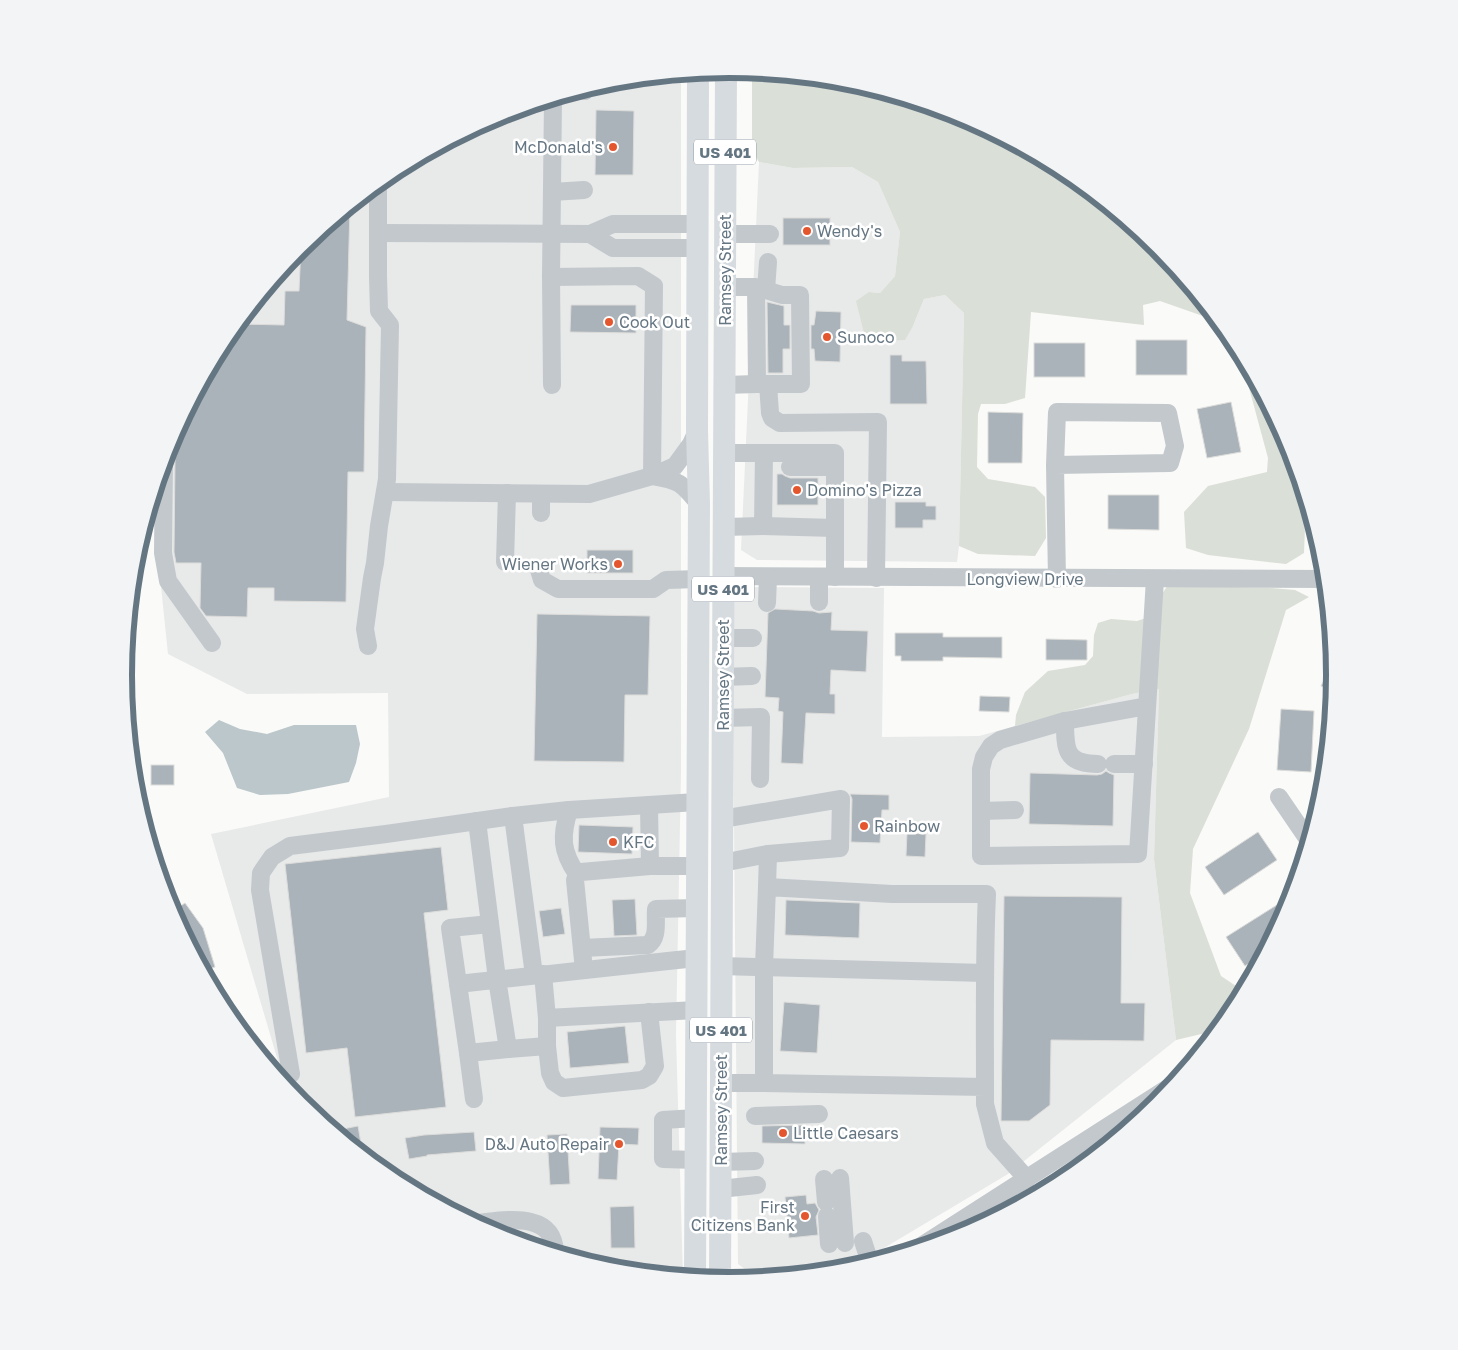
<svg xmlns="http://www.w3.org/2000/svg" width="1458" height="1350" font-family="'Golos Text',sans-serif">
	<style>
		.built { fill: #e8e9e9 }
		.green { fill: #dadfd7 }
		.water { fill: #bbc7cb }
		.building { fill: #aab3b9; stroke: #dcdcda }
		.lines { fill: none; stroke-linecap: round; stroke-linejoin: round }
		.minor { stroke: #c3c8cc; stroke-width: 18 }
		.major { stroke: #d6dbdf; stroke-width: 22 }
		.poi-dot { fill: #e4572e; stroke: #fff; stroke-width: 2 }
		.labels { text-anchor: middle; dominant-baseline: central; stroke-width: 5; stroke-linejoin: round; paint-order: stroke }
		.shield { fill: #fff; stroke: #939fa8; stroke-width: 1 }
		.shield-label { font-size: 15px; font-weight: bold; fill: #657683 }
		.poi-label { font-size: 16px; fill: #657683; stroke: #fff; text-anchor: start }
		.street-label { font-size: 16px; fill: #657683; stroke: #fff }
		.rim { fill: none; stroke: #657683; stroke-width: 6 }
	</style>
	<rect width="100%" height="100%" fill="#fafaf8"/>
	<g class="built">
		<path d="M681,73V771L676,1035L683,1277L610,1270L497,1235L392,1179L300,1103L285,1085L211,834L389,797L388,693L247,694L168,654L152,499L169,443L225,338L301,246L392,171L497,115L611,80Z"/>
		<path d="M759,162L793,168L852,167L878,182L900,232L895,276L880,293L869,292L913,326L924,299L945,295L964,313L959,546L957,562L757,560L741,550Z"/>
		<path d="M749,587L884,588L882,737L979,736L1132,694L1159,689L1154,859L1176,1040L1008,1174L869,1257L757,1278L738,1264L732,602Z"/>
	</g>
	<g class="green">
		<path d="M752,71L848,80L961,115L1066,171L1158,247L1220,322L1160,301L1143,305L1144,325L1031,312L1025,398L1005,404H981L978,414L977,467L988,479L1035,487L1045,497L1046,538L1035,556L978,554L959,546L964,313L945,295L924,299L913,326L905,340L875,341L864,333L856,301L869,292L880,293L895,276L900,232L878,182L852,167L793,168L759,162L752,150Z"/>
		<path d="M1238,347L1289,443L1306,499L1304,553L1286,564L1208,555L1186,548L1184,512L1208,486L1267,472L1268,458Z"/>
		<path d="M1168,585L1271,588L1295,590L1309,597L1286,610L1249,729L1193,849L1190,893L1221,976L1239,988H1246C1238,1003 1230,1023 1214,1031L1176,1040L1154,859L1159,689L1132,694L1015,726L1016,715L1025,692L1048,671L1085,665L1093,656L1094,635L1098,623L1111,619L1137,621L1158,614L1160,597Z"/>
	</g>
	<path class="water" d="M219,720L240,729L267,734L294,725H356L360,744L356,763L349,782L288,794L260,795L237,788L223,753L205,732Z"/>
	<g class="building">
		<path d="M596,110L634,111L633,175H595Z"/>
		<path d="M350,206L347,320L366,327L364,472H348L346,602L274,601V588H248L247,617L206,616L200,608L201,563H176L174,552L175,460L173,454L167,450L169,443L225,338L237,324L284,325L285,291H299L301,246Z"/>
		<rect x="783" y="218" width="47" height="27"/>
		<path d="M767,302L784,306V325H790V349H783V373H768Z"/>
		<path d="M571,305H636V333L570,332Z"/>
		<path d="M816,311L841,312L840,362L815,361L814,349H811V325H814Z"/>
		<rect x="1136" y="340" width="51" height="35"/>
		<rect x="1034" y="343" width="51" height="34"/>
		<path d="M890,355H902V361H926L927,404H890Z"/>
		<path d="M1231,402L1241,452L1207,458L1197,409Z"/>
		<path d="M988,412L1023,413L1022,463H988Z"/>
		<path d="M777,474H782L785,476L790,478H818V505H777Z"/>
		<path d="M1108,495H1159V530L1108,529Z"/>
		<path d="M895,502H926V506H936V520H923V528H895Z"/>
		<rect x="587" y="550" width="46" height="23"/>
		<path d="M775,609L813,611L819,613L832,612L831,630L868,631L866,672L831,670L830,694H835V714L806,713L803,764L781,763L783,712L778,711L779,698L765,697L768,613Z"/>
		<path d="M537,614L650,616L648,695H625L624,762L534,761Z"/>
		<path d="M895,633H943V637H1002V658L943,657V661H901V656H895Z"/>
		<path d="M1046,639L1087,640V660H1046Z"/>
		<path d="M1334,661L1335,675L1334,692L1321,686Z"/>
		<path d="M980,696L1010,697L1009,712L979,711Z"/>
		<path d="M1281,709L1314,711L1311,772L1277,770Z"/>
		<rect x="151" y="765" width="23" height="20"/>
		<path d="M1106,771L1109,773L1114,775L1113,826L1029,824L1030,773L1097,775L1102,774Z"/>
		<path d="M850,794L889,795V810H882L880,843L851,842L852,799Z"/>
		<path d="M579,825L633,827L632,854L578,852Z"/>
		<path d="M1258,832L1277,860L1224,895L1205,867Z"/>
		<path d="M907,833L926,834L925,857L906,856Z"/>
		<path d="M441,847L448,910L424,913L446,1107L355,1117L347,1048L306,1053L285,864Z"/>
		<path d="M1004,896L1122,897L1121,1003H1145L1144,1041L1051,1040L1050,1105L1029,1121H1001Z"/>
		<path d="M635,899L637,935L614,936L612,900Z"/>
		<path d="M786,900L860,903L859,938L785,935Z"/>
		<path d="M185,903L203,928L215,967L203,971L172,912Z"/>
		<path d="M1280,903L1286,913L1265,953L1245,966L1226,937Z"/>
		<path d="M561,908L565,934L543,937L539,911Z"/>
		<path d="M784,1002L820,1005L817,1053L780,1051Z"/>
		<path d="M625,1026L629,1063L570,1068L567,1032Z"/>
		<path d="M805,1125V1144L762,1143V1126Z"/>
		<path d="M358,1126L363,1155L333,1131Z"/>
		<path d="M600,1127L639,1128L638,1145L619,1144L617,1180L598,1179Z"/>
		<path d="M474,1132L476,1151L427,1155V1156L409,1159L405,1138L424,1135Z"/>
		<path d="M567,1134L570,1184L550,1185L547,1135Z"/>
		<path d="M806,1195L807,1204L815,1203L819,1210L816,1217L818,1235L789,1238L785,1197Z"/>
		<path d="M634,1206L635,1248H611L610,1207Z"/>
	</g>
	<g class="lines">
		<g class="minor">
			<path d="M580,90L585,91"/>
			<path d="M553,98L551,277L638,276L654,286L652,476"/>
			<path d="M552,192L584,190"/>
			<path d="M378,233L590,234L613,224H698"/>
			<path d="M590,234L613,248H698"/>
			<path d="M725,234H770"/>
			<path d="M551,277L552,385"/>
			<path d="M725,287H756L782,295H800L801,384H757L756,287"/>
			<path d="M766,290L768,262"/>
			<path d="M768,384L770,413L772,418L780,423L878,422L876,578"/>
			<path d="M724,385L757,384"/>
			<path d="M724,453H835V577"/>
			<path d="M764,453L763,526L835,528"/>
			<path d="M164,460L163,553L168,581L212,643"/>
			<path d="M1055,465L1057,412L1168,413L1175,446L1170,463L1055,465L1057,579"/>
			<path d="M790,467H835"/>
			<path d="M652,476C680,481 681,482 699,504"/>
			<path d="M385,492L589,494L652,476L675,466L691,444L697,431"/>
			<path d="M541,513V494"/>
			<path d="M724,527L763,526"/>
			<path d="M505,562L507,493"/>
			<path d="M539,570L542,580L558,589H653L666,580L699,579"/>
			<path d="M723,576L1326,579"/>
			<path d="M819,602V577"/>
			<path d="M767,603L768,577"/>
			<path d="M723,638H753"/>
			<path d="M368,646L365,629L372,578L375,563L379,526L387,479L390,325L379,311L378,276V183"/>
			<path d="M723,677L752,676"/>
			<path d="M1147,706L1065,721L1000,740L991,746L984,757L981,769V856L1138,854L1155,579"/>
			<path d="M722,718L761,717L760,779"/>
			<path d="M1065,721C1065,749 1065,764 1098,764"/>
			<path d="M1114,764H1144"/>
			<path d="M1279,797L1309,841"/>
			<path d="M649,805L650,866"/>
			<path d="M569,810C561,836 561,851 577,874"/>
			<path d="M981,811L1015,810"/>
			<path d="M513,816L534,975"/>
			<path d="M477,821L497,979L508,1049L468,1053L458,984C537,975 617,966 697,958"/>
			<path d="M722,863L768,854L840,848L841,799L722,819"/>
			<path d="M767,887L768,854"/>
			<path d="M582,948L648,945C659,937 655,922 656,909L696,908"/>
			<path d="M721,966L985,973"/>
			<path d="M584,970L575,880L577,874L581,872L650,866H697"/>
			<path d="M543,974L547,1018V1046L550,1073L554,1082L563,1088L642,1080L649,1076L655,1066L649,1012"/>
			<path d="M458,984L450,928L490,924"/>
			<path d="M547,1018L696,1010"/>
			<path d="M508,1049L547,1046"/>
			<path d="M468,1053L474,1099"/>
			<path d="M291,1074L260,890L261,873L272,857L290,846L386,834L513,816L569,810L697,802"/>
			<path d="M721,1083H764"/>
			<path d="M985,1087L764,1083V967L767,887L892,894H987C984,958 985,1023 985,1087V1104L995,1143L1027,1179"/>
			<path d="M755,1116L819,1114"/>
			<path d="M696,1160L663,1159V1120L696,1118"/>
			<path d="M720,1162L755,1161"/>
			<path d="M840,1178L845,1243"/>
			<path d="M824,1179L826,1202"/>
			<path d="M720,1189L757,1185"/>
			<path d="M827,1216L829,1244"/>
			<path d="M475,1223C502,1221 554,1209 555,1253"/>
			<path d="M863,1241L870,1263"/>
			<path d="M918,1248L1174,1084"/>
			<path d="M595,1264V1265"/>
		</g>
		<g class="major">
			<path d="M695,1278L699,504L697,431L698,72"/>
			<path d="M720,1280L726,69"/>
		</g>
	</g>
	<g class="poi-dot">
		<circle cx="613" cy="147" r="5"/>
		<circle cx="807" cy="231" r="5"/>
		<circle cx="609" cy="322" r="5"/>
		<circle cx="827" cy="337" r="5"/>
		<circle cx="797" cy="490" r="5"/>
		<circle cx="618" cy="564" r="5"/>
		<circle cx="864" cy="826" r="5"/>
		<circle cx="613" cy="842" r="5"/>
		<circle cx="783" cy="1133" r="5"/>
		<circle cx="619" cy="1144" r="5"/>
		<circle cx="805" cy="1216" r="5"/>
	</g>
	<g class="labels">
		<g class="shield">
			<rect x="694" y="139.5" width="62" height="25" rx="4"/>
			<rect x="692" y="576.5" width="62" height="25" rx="4"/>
			<rect x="690" y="1017.5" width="62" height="25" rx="4"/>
		</g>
		<g class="shield-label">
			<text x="725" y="152">US 401</text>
			<text x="723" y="589">US 401</text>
			<text x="721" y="1030">US 401</text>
		</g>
		<g class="poi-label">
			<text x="603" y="147" text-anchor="end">McDonald's</text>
			<text x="817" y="231">Wendy's</text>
			<text x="619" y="322">Cook Out</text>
			<text x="837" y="337">Sunoco</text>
			<text x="807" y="490">Domino's Pizza</text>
			<text x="608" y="564" text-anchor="end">Wiener Works</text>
			<text x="874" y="826">Rainbow</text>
			<text x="623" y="842">KFC</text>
			<text x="793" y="1133">Little Caesars</text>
			<text x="609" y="1144" text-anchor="end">D&amp;J Auto Repair</text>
			<text x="795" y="1207" text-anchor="end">First<tspan x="795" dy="18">Citizens Bank</tspan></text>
		</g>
		<g class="street-label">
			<text transform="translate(725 270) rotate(-90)">Ramsey Street</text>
			<text x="1025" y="579">Longview Drive</text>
			<text transform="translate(723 675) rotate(-90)">Ramsey Street</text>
			<text transform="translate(721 1110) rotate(-90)">Ramsey Street</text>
		</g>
	</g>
	<path d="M0 0H1458V1350H0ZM132 675a597 597 0 1 1 1194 0a597 597 0 1 1-1194 0Z" fill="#f3f4f5" fill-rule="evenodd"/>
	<path class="rim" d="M132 675a597 597 0 1 1 1194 0a597 597 0 1 1-1194 0Z"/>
</svg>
